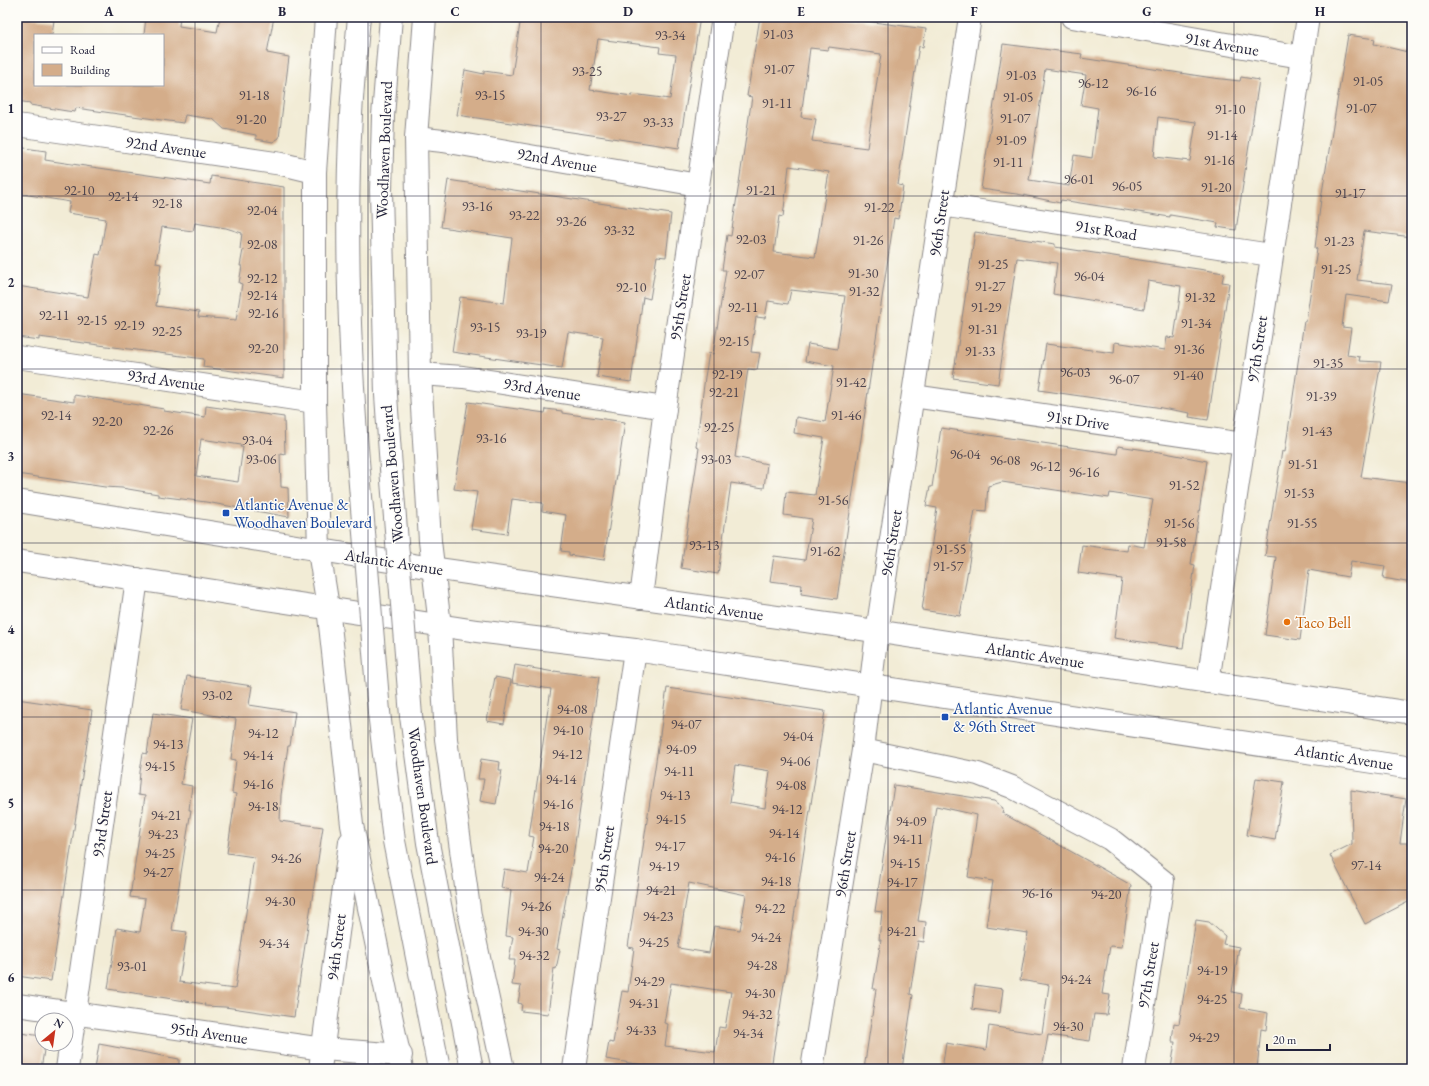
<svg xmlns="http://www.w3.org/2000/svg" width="1429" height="1086" font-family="'EB Garamond',serif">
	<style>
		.building { fill: #d4ad8a; fill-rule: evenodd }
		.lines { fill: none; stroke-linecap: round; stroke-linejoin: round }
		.minor-casing { stroke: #8a8788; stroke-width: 24 }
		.major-casing { stroke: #8a8788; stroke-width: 24 }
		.minor { stroke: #fff; stroke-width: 22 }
		.major { stroke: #fff; stroke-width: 22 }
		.major-bridge-casing { stroke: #8a8788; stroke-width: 24; stroke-linecap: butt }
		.major-bridge { stroke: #fff; stroke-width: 22 }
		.grid { fill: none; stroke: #22223b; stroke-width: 1; stroke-opacity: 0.55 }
		.transit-dot { fill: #1a4fb4; stroke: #fdfcf7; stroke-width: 1.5 }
		.food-dot { fill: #e8710a; stroke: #fdfcf7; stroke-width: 1.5 }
		.labels { text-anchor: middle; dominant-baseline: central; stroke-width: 3; stroke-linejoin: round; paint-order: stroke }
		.number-label { font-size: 14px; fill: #4e454f }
		.street-label { font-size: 16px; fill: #22223b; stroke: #fdfcf7 }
		.transit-label { font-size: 16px; fill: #164399; stroke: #fdfcf7; text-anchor: start }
		.food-label { font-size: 16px; fill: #c56008; stroke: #fdfcf7; text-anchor: start }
		.neatline { fill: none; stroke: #22223b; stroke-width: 1.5 }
		.grid-label { font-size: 13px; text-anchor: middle; font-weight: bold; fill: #22223b }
	</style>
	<rect width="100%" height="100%" fill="#fdfcf7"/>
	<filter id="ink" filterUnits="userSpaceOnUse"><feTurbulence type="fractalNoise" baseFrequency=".025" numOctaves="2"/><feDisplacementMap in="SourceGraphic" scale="8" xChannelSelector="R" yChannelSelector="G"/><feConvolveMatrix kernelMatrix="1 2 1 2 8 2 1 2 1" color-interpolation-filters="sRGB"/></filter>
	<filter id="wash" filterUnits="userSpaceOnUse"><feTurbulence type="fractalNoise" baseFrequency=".012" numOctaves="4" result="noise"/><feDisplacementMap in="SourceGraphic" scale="16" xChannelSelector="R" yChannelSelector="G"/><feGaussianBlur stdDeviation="0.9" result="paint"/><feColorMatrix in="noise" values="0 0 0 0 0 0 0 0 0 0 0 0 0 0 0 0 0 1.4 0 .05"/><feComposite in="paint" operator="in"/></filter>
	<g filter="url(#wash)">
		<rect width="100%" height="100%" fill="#f2ecd6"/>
		<g id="blocks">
			<g class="building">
				<path d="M17,17L54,20L52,35H35V85H163V35H144L146,17H180L179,26L217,32L220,17H274L267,53L289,57L279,138L273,142L256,139V135L224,129L213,119L185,115L183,123L76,108L75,112L67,111L30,105V103L17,101Z"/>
				<path d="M521,17H700L679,148L457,115L465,70L484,74V71L512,75ZM598,39L660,47L659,53L676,55L670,99L632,94V96L590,90Z"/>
				<path d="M760,17H836L926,29L923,47L919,46L916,64L898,185L903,186L901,201L898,219L894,218L837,599L801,594L802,585L770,581L774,556L805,560L812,519L784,515L786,492L815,495L824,438L794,433L796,417L825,422L834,366L805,361L808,344L837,349L845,296L791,290L788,304L768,301L765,318L756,317L751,352L760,353L757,370L748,369L735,457L767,464L764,488L731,483L718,574L681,568L699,448L696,447L705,377L709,353L713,354L726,270H722L727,235L731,236L752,97L747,96ZM829,47L881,54L867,148L812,141L816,119L801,117L810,48L828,50ZM789,166L829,172L815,257L774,252L779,216L783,217Z"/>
				<path d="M1348,35L1375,39L1374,44L1412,53V237L1364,231L1357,280L1392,284L1389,301L1346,295L1342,327L1351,328L1347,355L1360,357L1359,361L1381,362L1361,477L1412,483V583L1383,578L1385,566L1351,561L1348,577L1309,570L1300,640L1265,635L1276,557L1265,556L1282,451L1285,452L1304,321H1306L1317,249L1315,248L1321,199Z"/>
				<path d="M1003,44L1082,54L1081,58L1213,78L1240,81L1241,77L1259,80L1236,230L1217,227L1218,223L1170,215V217L1061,200L1060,203L1023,195L981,189ZM1045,69L1086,75L1081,105L1098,108L1092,158L1074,155L1069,186L1029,180ZM1158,117L1196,122L1190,161L1154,157Z"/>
				<path d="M17,147L46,151L45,160L92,167L210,184L211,176L284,187V378L203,367L204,359L39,337V340L17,337V286L88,297L96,254L100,255L106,219L68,213L70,202L17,193ZM195,223L226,228L242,233L240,249L243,250L240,266H242L239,283L242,284L236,320L198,317L199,312L156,306L161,264L156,263L162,227L193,231Z"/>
				<path d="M448,180L671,214L666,257L657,256L650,299L643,297L631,382L597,377L603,337L568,332L562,368L452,352L460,297L504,303L512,238L441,227Z"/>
				<path d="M975,232L1055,244V247L1224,273L1222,282L1229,283L1208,420L1189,417L1190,413L1156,407L1039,390L1046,344L1114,353L1115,342L1165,350L1167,337L1174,338L1179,304L1181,286L1148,281L1144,309L1053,294L1057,263L1017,258L998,384L953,378Z"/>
				<path d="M17,394L74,402V395L164,409V411L205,417L206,406L284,417L285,454L280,453L281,487L288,488L289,517L206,502L158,496V494L122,488L105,487L17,474ZM201,439L241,445L240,447H243L238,482L196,476Z"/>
				<path d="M468,402L545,413L546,409L562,411V413L625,422L604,560L569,555V552L561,551L566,515L542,511L543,503L512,499L507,534L471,529L477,492L454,489Z"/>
				<path d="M941,428L1117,454L1118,446L1160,452L1207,461L1191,564L1195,565L1183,648L1114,638L1122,579L1078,573L1082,545L1127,551L1128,544L1144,547L1153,500L1110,493L1109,498L1002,482L988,486L986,511L975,510L969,544L972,545L960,616L922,610L937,508L926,506L930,487H932Z"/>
				<path d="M515,665L554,672V671L599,677L572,864L557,949L560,950L556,969L554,968L548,1014L521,1011L522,1004L518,1003L521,986L512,985L515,960H509L513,937L506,936L511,890L501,888L504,869L528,873L534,837L529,836L551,689L512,683Z"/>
				<path d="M187,676L252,686L249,705L295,712L290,746H288L281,795L280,821L323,827L294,1017L225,1007L204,1006L205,1004L108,989L117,928L140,932L145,899L130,897L145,796L138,795L140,772L143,753L147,754L153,713L192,719L181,784L192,786L189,810H191L172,930L187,932L179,982L235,989L254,857L227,853L236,794L232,793L236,760L231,759L236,719L181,710Z"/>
				<path d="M495,677L511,680L504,724L487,721Z"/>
				<path d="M667,688L825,711L771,1069H668L606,1059L609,1042L613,1043L622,991L628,992L634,948L628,947ZM735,765L770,771L765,808L730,802ZM689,883L746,895L740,930L714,926L709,953L678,948ZM671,983L731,992L725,1028L719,1027L715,1052L665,1046L668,1024L664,1023Z"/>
				<path d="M17,699L92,710L51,981L17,976Z"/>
				<path d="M481,759L500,762L499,770H502L496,804L480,801L484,779H478Z"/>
				<path d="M1256,778L1284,782L1275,840L1247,835Z"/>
				<path d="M894,785L994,801L1003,808L1002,813L1131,885L1122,947L1110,946L1102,994L1110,995L1107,1015L1094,1014L1090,1041L1048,1035L1042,1069H942L946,1043L986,1050L989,1026L1042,1034L1049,985L1020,980L1028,933L986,927L993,881L968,877L977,815L936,806L918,921L926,922L924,942L918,941L910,994L913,995L902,1069H864L876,989H873L881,940H879L882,912L875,911Z"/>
				<path d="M1351,790L1406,799L1400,843H1412V900L1365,924L1330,855L1352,844Z"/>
				<path d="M1196,920L1209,922L1225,936L1223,944L1239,947L1232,992L1242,994L1240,1008L1268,1013L1266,1030L1261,1029L1257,1069H1171L1175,1042H1172L1174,1023L1179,1024Z"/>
				<path d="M975,985L1003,989L1000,1013L972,1009Z"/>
				<path d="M20,1033L42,1036V1044H45L41,1069H17V1034L19,1035Z"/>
				<path d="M99,1044L179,1059V1069H95Z"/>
			</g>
		</g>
	</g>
	<g filter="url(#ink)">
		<use href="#blocks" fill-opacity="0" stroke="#8a8788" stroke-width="1"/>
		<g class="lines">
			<defs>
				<g id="minor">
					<path d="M326,17L315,172V402L319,551L328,607L352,825L402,1069"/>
					<path d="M425,17L416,138L420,374L430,541L440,626L446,739L470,916L503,1069"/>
					<path d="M1072,17L1301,57"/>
					<path d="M17,125L282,164L315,172"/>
					<path d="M416,138L443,141L698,185"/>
					<path d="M941,205L1271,255"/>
					<path d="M17,357L315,402"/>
					<path d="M420,374L463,377L665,408"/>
					<path d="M913,396L1243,444"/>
					<path d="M641,598L665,408L723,17"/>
					<path d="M1208,682L1308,17"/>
					<path d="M863,750L978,774L1012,787L1110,839L1163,881L1134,1069"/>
					<path d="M17,1005L323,1049L401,1055"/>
					<path d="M67,1069L137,579"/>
					<path d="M320,1069L350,842"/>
					<path d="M574,1069L635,650"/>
					<path d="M812,1069L863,750L877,632L970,17"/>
				</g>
				<g id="major">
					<path d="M391,17L383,116L381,190L386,395L391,468"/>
					<path d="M358,461C349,346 345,229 351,114C353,81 356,49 359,17"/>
					<path d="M17,501L432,568L855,628L1412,713"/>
					<path d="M17,561L477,631L635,650L1412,768"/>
					<path d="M379,712L394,841L439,1069"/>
					<path d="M411,716L428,843L472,1069"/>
				</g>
			</defs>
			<use href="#minor" class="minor-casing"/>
			<use href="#major" class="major-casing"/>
			<use href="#minor" class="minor"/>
			<use href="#major" class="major"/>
			<defs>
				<g id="major-bridge">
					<path d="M358,461L379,712"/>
					<path d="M391,468L411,716"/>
				</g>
			</defs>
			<use href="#major-bridge" class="major-bridge-casing"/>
			<use href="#major-bridge" class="major-bridge"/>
		</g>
	</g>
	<path class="grid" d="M195,17V1069M368,17V1069M541,17V1069M714,17V1069M888,17V1069M1061,17V1069M1234,17V1069M17,196H1412M17,369H1412M17,543H1412M17,717H1412M17,890H1412"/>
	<g class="transit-dot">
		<rect x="222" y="509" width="8" height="8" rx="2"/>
		<rect x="941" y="713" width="8" height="8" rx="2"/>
	</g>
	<circle class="food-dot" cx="1287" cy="622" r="4"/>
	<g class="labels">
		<g class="number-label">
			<text x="778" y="34">91-03</text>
			<text x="670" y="35">93-34</text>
			<text x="779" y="69">91-07</text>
			<text x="587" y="71">93-25</text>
			<text x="1021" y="75">91-03</text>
			<text x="1368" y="81">91-05</text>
			<text x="1093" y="83">96-12</text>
			<text x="1141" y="91">96-16</text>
			<text x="254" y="95">91-18</text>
			<text x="490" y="95">93-15</text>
			<text x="1018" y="97">91-05</text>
			<text x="777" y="103">91-11</text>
			<text x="1361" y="108">91-07</text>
			<text x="1230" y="109">91-10</text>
			<text x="611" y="116">93-27</text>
			<text x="1015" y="118">91-07</text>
			<text x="251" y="119">91-20</text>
			<text x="658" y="122">93-33</text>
			<text x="1222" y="135">91-14</text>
			<text x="1011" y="140">91-09</text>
			<text x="1219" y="160">91-16</text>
			<text x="1008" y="162">91-11</text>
			<text x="1079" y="179">96-01</text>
			<text x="1127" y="186">96-05</text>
			<text x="1216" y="187">91-20</text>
			<text x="79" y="190">92-10</text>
			<text x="761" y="190">91-21</text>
			<text x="1350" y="193">91-17</text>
			<text x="123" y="196">92-14</text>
			<text x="167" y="203">92-18</text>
			<text x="477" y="206">93-16</text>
			<text x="879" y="207">91-22</text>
			<text x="262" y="210">92-04</text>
			<text x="524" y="215">93-22</text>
			<text x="571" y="221">93-26</text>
			<text x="619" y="230">93-32</text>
			<text x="751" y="239">92-03</text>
			<text x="868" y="240">91-26</text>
			<text x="1339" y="241">91-23</text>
			<text x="262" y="244">92-08</text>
			<text x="993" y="264">91-25</text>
			<text x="1336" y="269">91-25</text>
			<text x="863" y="273">91-30</text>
			<text x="749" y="274">92-07</text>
			<text x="1089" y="276">96-04</text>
			<text x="262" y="278">92-12</text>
			<text x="990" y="286">91-27</text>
			<text x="631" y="287">92-10</text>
			<text x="864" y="291">91-32</text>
			<text x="262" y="295">92-14</text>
			<text x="1200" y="297">91-32</text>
			<text x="743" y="307">92-11</text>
			<text x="986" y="307">91-29</text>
			<text x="263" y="313">92-16</text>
			<text x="54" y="315">92-11</text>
			<text x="92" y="320">92-15</text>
			<text x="1196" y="323">91-34</text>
			<text x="129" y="325">92-19</text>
			<text x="485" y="327">93-15</text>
			<text x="983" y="329">91-31</text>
			<text x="167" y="331">92-25</text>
			<text x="531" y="333">93-19</text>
			<text x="734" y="341">92-15</text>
			<text x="263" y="348">92-20</text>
			<text x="1189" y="349">91-36</text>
			<text x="980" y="351">91-33</text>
			<text x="1328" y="363">91-35</text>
			<text x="1075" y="372">96-03</text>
			<text x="727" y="374">92-19</text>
			<text x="1188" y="375">91-40</text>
			<text x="1124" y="379">96-07</text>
			<text x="851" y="382">91-42</text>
			<text x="724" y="392">92-21</text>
			<text x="1321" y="396">91-39</text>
			<text x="56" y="415">92-14</text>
			<text x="846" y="415">91-46</text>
			<text x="107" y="421">92-20</text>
			<text x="719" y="427">92-25</text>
			<text x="158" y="430">92-26</text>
			<text x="1317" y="431">91-43</text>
			<text x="491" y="438">93-16</text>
			<text x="257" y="440">93-04</text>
			<text x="965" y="454">96-04</text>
			<text x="261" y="459">93-06</text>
			<text x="716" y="459">93-03</text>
			<text x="1005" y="460">96-08</text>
			<text x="1303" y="464">91-51</text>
			<text x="1045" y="466">96-12</text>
			<text x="1084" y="472">96-16</text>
			<text x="1184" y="485">91-52</text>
			<text x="1299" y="493">91-53</text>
			<text x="833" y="500">91-56</text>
			<text x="1179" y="523">91-56</text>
			<text x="1302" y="523">91-55</text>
			<text x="1171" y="542">91-58</text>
			<text x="704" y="545">93-13</text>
			<text x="951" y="549">91-55</text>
			<text x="825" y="551">91-62</text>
			<text x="948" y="566">91-57</text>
			<text x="217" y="695">93-02</text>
			<text x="572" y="709">94-08</text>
			<text x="686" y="724">94-07</text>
			<text x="568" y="730">94-10</text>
			<text x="263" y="733">94-12</text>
			<text x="798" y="736">94-04</text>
			<text x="168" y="744">94-13</text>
			<text x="681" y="749">94-09</text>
			<text x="567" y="754">94-12</text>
			<text x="258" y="755">94-14</text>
			<text x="795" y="761">94-06</text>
			<text x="160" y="766">94-15</text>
			<text x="679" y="771">94-11</text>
			<text x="561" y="779">94-14</text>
			<text x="258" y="784">94-16</text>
			<text x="791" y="785">94-08</text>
			<text x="675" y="795">94-13</text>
			<text x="558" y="804">94-16</text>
			<text x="263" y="806">94-18</text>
			<text x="787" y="809">94-12</text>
			<text x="166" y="815">94-21</text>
			<text x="671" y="819">94-15</text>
			<text x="911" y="821">94-09</text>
			<text x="554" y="826">94-18</text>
			<text x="784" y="833">94-14</text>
			<text x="163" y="834">94-23</text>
			<text x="908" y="839">94-11</text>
			<text x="670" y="846">94-17</text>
			<text x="553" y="848">94-20</text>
			<text x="160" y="853">94-25</text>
			<text x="780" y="857">94-16</text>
			<text x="286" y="858">94-26</text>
			<text x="905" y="863">94-15</text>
			<text x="1366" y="865">97-14</text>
			<text x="664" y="866">94-19</text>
			<text x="158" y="872">94-27</text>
			<text x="549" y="877">94-24</text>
			<text x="776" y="881">94-18</text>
			<text x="902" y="882">94-17</text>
			<text x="661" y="890">94-21</text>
			<text x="1037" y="893">96-16</text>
			<text x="1106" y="894">94-20</text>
			<text x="280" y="901">94-30</text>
			<text x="536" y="906">94-26</text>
			<text x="770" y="908">94-22</text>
			<text x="658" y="916">94-23</text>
			<text x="533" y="931">94-30</text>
			<text x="902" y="931">94-21</text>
			<text x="766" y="937">94-24</text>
			<text x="654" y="942">94-25</text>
			<text x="274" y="943">94-34</text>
			<text x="534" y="955">94-32</text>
			<text x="762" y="965">94-28</text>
			<text x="132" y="966">93-01</text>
			<text x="1212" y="970">94-19</text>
			<text x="1076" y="979">94-24</text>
			<text x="649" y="981">94-29</text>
			<text x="760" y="993">94-30</text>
			<text x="1212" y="999">94-25</text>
			<text x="644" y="1003">94-31</text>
			<text x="757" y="1014">94-32</text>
			<text x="1068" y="1026">94-30</text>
			<text x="641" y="1030">94-33</text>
			<text x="748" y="1033">94-34</text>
			<text x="1204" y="1037">94-29</text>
		</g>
		<g class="street-label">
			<text transform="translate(1222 44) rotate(10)">91st Avenue</text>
			<text transform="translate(166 147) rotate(8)">92nd Avenue</text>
			<text transform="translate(384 150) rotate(-88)">Woodhaven Boulevard</text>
			<text transform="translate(557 160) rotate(10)">92nd Avenue</text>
			<text transform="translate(939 223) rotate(-82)">96th Street</text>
			<text transform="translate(1106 230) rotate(9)">91st Road</text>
			<text transform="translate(680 307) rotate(-81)">95th Street</text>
			<text transform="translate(1257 349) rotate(-82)">97th Street</text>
			<text transform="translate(166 380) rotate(8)">93rd Avenue</text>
			<text transform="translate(542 389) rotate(9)">93rd Avenue</text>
			<text transform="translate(1078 420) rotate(8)">91st Drive</text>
			<text transform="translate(392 474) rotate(-95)">Woodhaven Boulevard</text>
			<text transform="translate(891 543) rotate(-81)">96th Street</text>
			<text transform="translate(394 562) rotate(9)">Atlantic Avenue</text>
			<text transform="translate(714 608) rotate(8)">Atlantic Avenue</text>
			<text transform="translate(1035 655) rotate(9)">Atlantic Avenue</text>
			<text transform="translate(1344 757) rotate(9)">Atlantic Avenue</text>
			<text transform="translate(423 796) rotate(82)">Woodhaven Boulevard</text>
			<text transform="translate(102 824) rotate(-82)">93rd Street</text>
			<text transform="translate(604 859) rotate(-82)">95th Street</text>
			<text transform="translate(845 864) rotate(-81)">96th Street</text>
			<text transform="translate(336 947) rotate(-83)">94th Street</text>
			<text transform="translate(1148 975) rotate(-81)">97th Street</text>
			<text transform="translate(209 1033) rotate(8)">95th Avenue</text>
		</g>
		<g class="transit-label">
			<text x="234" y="504">Atlantic Avenue &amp;<tspan x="234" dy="18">Woodhaven Boulevard</tspan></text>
			<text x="953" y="708">Atlantic Avenue<tspan x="953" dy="18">&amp; 96th Street</tspan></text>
		</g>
		<g class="food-label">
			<text x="1295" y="622">Taco Bell</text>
		</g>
	</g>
	<rect width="1429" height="1086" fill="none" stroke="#fdfcf7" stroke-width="44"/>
	<rect x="34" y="34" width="130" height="52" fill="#fdfcf7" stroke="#a5a5ac"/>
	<rect x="42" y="47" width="20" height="6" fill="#ffffff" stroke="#a5a5ac"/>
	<text x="70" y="54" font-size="12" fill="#22223b">Road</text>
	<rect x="42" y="64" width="20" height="12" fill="#d4ad8a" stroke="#a5a5ac"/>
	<text x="70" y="74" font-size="12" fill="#22223b">Building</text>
	<g transform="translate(54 1032) rotate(29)"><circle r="19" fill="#fdfcf7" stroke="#a5a5ac"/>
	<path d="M0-3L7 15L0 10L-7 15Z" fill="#c8321e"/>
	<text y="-6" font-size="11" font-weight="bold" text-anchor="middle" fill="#22223b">N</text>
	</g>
	<path d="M1267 1044v6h63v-6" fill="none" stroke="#22223b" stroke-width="2"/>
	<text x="1273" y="1044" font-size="12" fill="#22223b" stroke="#fdfcf7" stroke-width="3" paint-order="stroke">20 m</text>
	<rect x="22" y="22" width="1385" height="1042" class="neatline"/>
	<g class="grid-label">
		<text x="109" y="16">A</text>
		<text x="282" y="16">B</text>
		<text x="455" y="16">C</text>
		<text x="628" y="16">D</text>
		<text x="801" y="16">E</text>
		<text x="974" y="16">F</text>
		<text x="1147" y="16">G</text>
		<text x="1320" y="16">H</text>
		<text x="11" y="113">1</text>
		<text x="11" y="287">2</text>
		<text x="11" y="461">3</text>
		<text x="11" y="634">4</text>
		<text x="11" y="808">5</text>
		<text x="11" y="982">6</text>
	</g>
</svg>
